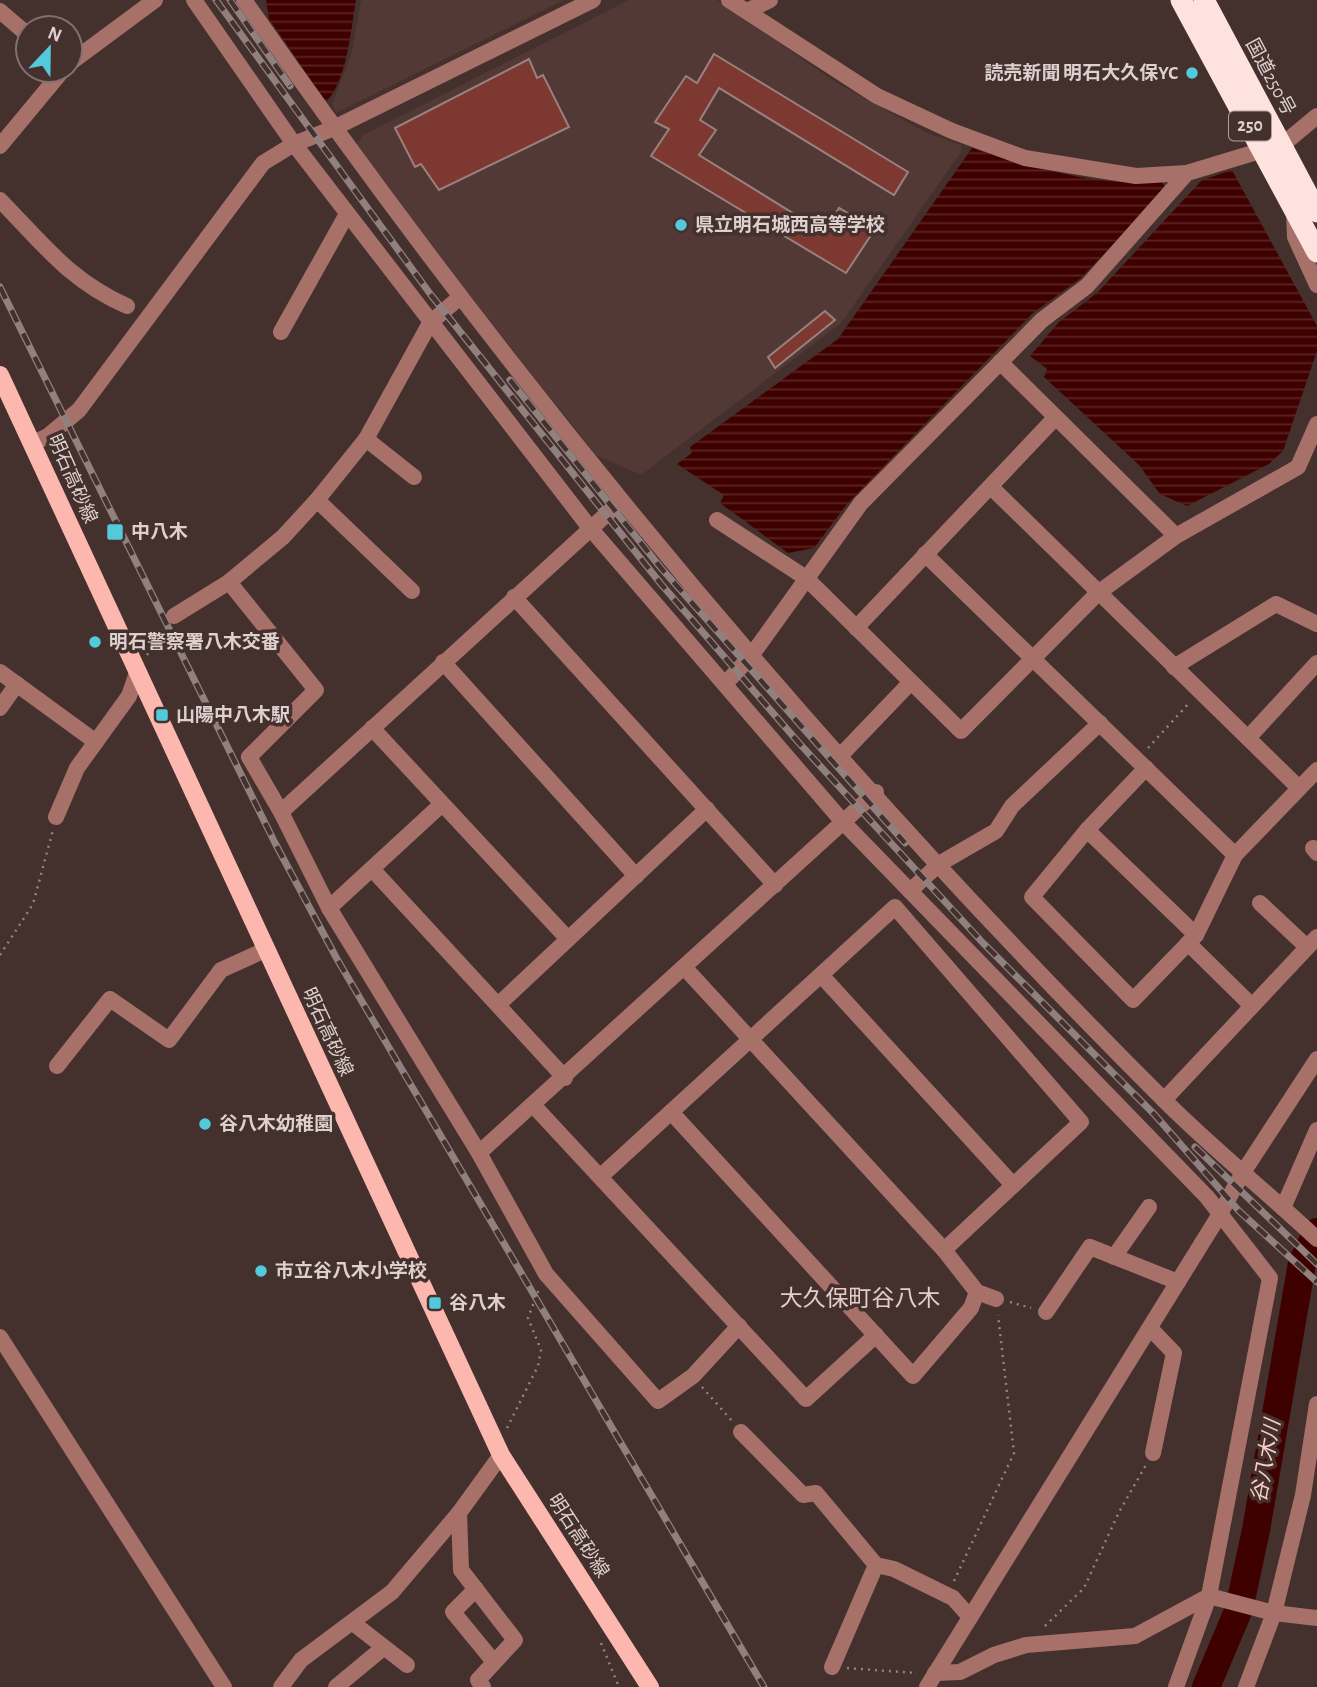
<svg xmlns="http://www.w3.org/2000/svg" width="1317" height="1687" font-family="'Alegreya Sans','Noto Sans JP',sans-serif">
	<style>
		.built { fill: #533935 }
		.water { fill: url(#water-rules) }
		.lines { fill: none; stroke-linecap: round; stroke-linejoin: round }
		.river { stroke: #3f0000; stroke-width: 28 }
		.building { fill: #7d3931; stroke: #99827e; stroke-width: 2 }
		.path { stroke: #938481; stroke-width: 2.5; stroke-dasharray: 2 5; stroke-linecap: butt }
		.minor { stroke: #a77169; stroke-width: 16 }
		.major { stroke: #fcb8ae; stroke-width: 18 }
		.highway { stroke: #fde2dd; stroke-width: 21 }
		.rail-casing { stroke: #90807e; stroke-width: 7 }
		.rail { stroke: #44312e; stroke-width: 4.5; stroke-dasharray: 13; stroke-linecap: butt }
		.poi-dot { fill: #53cadc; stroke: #44312e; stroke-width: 2.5 }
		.labels { text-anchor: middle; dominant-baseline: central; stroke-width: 7; stroke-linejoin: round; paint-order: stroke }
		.shield { fill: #44312e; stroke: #afa09e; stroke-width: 2 }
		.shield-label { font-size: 18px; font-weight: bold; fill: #ddd0ce }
		.poi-label { font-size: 19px; font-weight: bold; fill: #ddd0ce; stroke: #44312e; text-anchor: start }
		.street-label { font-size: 19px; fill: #ddd0ce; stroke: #44312e }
		.water-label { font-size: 21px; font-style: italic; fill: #facec7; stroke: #44312e }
		.quarter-label { font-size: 23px; fill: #e5ccc8; stroke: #44312e }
	</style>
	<defs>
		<pattern id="water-rules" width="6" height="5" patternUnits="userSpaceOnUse" patternTransform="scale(1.75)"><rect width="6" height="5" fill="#3f0000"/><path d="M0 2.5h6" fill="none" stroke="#5a2424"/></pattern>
	</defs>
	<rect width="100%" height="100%" fill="#44312e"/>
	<g class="built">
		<path d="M361,0H564L336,113L332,104L352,53Z"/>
		<path d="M629,0H717L835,82L929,134L961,145V152L841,323L641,475L596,455L424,238L357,144L363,135Z"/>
	</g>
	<g class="water">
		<path d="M266,0H356C351,28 347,82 326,102L269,19Z"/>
		<path d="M972,148C1032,168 1100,187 1162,182L1166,189L1081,278L1033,313L847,504L814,548L788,553L720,503L724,495L677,464L692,453L690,447L838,339Z"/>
		<path d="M1232,170L1317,326V351L1283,451L1269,464L1187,506L1160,494L1139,465L1044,377L1047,369L1030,356L1059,322L1097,293L1202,180Z"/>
	</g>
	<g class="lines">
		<path class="river" d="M1206,1687L1239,1609L1256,1530L1302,1263L1317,1232"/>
	</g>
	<g class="building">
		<path d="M714,54L908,172L894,195L719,88L700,120L716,130L699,155L825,233L839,208L875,229L846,273L651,156L669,129L655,122L686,76L697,83Z"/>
		<path d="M529,59L537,78L543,75L569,127L439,190L421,164L415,167L395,128Z"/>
		<path d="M825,311L835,320L775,368L768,357Z"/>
	</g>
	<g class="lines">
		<g class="path">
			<path d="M147,655L164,628"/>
			<path d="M1148,748L1190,702"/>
			<path d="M0,955L33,904L53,830"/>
			<path d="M1010,1302L1031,1308"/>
			<path d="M702,1387L732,1421"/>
			<path d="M507,1428L538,1366L541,1350L528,1318L539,1289"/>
			<path d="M954,1581L1014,1453L998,1315"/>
			<path d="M1045,1626L1084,1588L1119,1512L1146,1465"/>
			<path d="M601,1643L619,1687"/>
			<path d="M847,1668L917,1673"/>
		</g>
		<g class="minor">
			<path d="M194,0L294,144L590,528L843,822L1207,1197L1270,1278L1209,1596L1176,1687"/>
			<path d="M244,0C518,393 825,762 1164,1100C1213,1149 1267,1192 1317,1239"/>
			<path d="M729,0L877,96L952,131L1025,158L1136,176L1187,173L1263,150"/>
			<path d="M0,11L28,35"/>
			<path d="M747,11L770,0"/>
			<path d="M70,63L155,0"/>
			<path d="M0,146L63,70"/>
			<path d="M1281,146L1317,116"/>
			<path d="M0,200C43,244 70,281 127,306"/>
			<path d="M1294,212L1295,237L1317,285"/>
			<path d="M281,332L347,214"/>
			<path d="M1000,362L1176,536"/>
			<path d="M366,439L414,477"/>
			<path d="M33,443L48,436L79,410L263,163L294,144L334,128L593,0"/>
			<path d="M991,487L1299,788"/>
			<path d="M317,500L412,591"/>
			<path d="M717,520L806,578L961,731L1098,593L1176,536L1298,467L1317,424"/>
			<path d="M925,554L1235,855"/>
			<path d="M229,582L316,690L249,757L281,812L329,908L479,1153L546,1274L658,1401L693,1376L739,1326"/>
			<path d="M514,597L775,885"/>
			<path d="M174,616L229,582L283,537L317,500L366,439L430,323L459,298"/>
			<path d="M856,628L1055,418"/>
			<path d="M443,662L636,876"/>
			<path d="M1174,667L1276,604L1317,624"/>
			<path d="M0,672L96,742"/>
			<path d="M725,684L751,656L861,503L1042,320L1087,286L1187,173"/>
			<path d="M0,708L17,684"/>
			<path d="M372,728L568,939"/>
			<path d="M1248,738L1317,663"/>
			<path d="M841,755L911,682"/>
			<path d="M1146,768L1087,830L1032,897L1133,1000L1196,935L1235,855L1317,770"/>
			<path d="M281,812L621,501"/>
			<path d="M56,817L77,768L129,696L137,673"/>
			<path d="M1087,830L1196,935"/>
			<path d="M1313,848L1317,853"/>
			<path d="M372,869L565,1078"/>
			<path d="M910,891L939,864L996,831L1012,806L1100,723"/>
			<path d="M1260,903L1307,947"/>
			<path d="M329,908L442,804"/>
			<path d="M1188,943L1252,1006"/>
			<path d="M684,967L944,1250L977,1292L996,1299"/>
			<path d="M821,975L1013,1185"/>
			<path d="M500,1003L707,809"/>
			<path d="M57,1066L110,999L169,1040L221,970L265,950"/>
			<path d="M1164,1100L1317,937"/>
			<path d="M534,1106L806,1399L876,1335"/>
			<path d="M671,1112L913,1376L971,1308L977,1292"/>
			<path d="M479,1153L876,792"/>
			<path d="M601,1176L895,907L1081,1122L944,1250"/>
			<path d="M1283,1208L1317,1130"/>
			<path d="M1114,1257L1149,1207"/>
			<path d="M1046,1312L1090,1247L1178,1282"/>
			<path d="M1150,1328L1174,1353L1153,1453"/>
			<path d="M0,1337L224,1687"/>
			<path d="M741,1432L803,1495L816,1493L876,1565L894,1569L953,1598L970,1617"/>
			<path d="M459,1513L461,1570L515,1640L478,1680L483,1687"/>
			<path d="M476,1589L453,1612L494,1662"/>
			<path d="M353,1623L407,1665"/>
			<path d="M832,1667L876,1565"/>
			<path d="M935,1673L960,1672L994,1655L1026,1645L1135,1636L1209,1596L1274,1613L1317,1618"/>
			<path d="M281,1687L301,1660L392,1592L459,1513L501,1455"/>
			<path d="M336,1687L383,1648"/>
			<path d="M927,1687L1220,1214L1242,1174L1317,1059"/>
			<path d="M1246,1687L1274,1613L1303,1495L1317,1404"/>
		</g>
		<path class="major" d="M0,375L501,1455L650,1687"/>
		<g class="highway">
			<path d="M1181,0L1317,252"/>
			<path d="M1204,0L1317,212"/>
		</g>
		<defs>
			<g id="rail">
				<path d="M216,0L431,295L661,584L799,743L983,943L1154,1114L1239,1211L1317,1282"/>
				<path d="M230,0L290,86"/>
				<path d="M0,287L275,843L337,959L764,1687"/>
				<path d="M510,380L661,568L905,843"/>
				<path d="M1195,1147L1317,1264"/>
			</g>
		</defs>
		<use href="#rail" class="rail-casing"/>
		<use href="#rail" class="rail"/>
	</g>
	<g class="poi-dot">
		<circle cx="1192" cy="73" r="7"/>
		<circle cx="681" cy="225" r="7"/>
		<rect x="106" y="523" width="18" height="18" rx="3.5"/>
		<circle cx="95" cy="642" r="7"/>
		<rect x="155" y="708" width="14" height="14" rx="3.5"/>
		<circle cx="205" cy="1124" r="7"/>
		<circle cx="261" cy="1271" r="7"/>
		<rect x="428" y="1296" width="14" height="14" rx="3.5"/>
	</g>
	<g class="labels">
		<rect class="shield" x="1229" y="111.5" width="42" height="29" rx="5"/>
		<g class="shield-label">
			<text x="1250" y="126">250</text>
		</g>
		<g class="poi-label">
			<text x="1178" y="73" text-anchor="end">読売新聞 明石大久保YC</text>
			<text x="695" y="225">県立明石城西高等学校</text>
			<text x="131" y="532">中八木</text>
			<text x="109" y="642">明石警察署八木交番</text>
			<text x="176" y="715">山陽中八木駅</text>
			<text x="219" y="1124">谷八木幼稚園</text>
			<text x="275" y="1271">市立谷八木小学校</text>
			<text x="449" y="1303">谷八木</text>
		</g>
		<g class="street-label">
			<text transform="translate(1270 77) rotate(62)">国道250号</text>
			<text transform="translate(72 479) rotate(66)">明石高砂線</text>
			<text transform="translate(327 1032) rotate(65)">明石高砂線</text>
			<text transform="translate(578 1536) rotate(57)">明石高砂線</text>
		</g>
		<g class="water-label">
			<text transform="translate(1266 1461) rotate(-80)">谷八木川</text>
		</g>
		<g class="quarter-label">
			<text x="860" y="1299">大久保町谷八木</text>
		</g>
	</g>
	<g transform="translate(49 49) rotate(22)"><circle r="33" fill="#44312e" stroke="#81716e" stroke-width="2"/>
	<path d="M0-5L12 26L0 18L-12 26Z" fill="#53cadc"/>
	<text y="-10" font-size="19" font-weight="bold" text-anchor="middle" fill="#ddd0ce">N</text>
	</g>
</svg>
